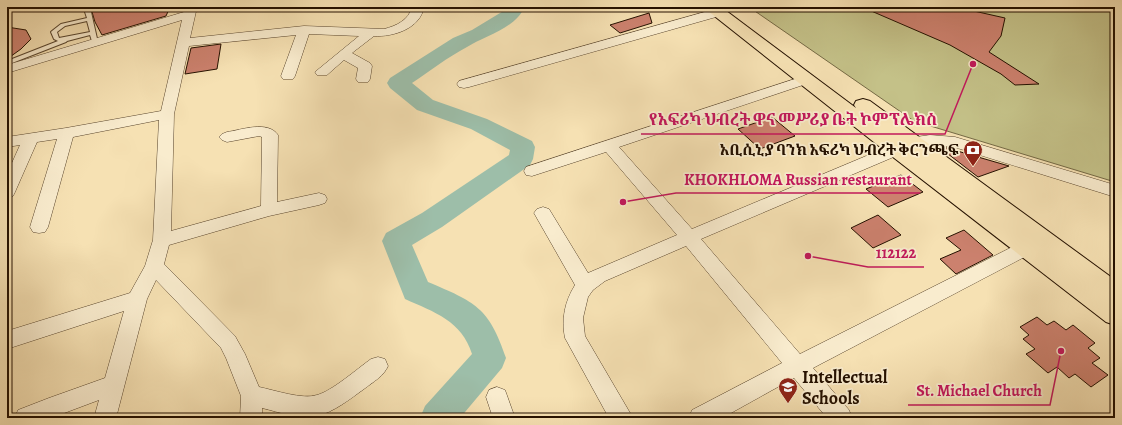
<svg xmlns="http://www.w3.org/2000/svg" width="1122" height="425" font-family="Alegreya,'Noto Serif Ethiopic',serif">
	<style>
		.green { fill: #c4c188; stroke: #746944 }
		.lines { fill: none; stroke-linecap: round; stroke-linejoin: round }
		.river { fill: #9dbea9; fill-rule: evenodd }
		.building { fill: #cc816e; stroke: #251100 }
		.service-casing { stroke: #59452d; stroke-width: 2 }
		.minor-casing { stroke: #59452d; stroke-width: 1 }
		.primary-casing { stroke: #251100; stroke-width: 2 }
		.service { fill: #f9ecce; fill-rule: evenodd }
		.minor { fill: #f9ecce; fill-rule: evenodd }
		.primary { fill: #f6e1b3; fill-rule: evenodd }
		.labels { text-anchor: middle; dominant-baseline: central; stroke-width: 3.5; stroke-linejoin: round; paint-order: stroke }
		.poi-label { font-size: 15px; font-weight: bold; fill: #251100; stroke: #f9ecce; text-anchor: end }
		.near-poi-label { font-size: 18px; font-weight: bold; fill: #251100; stroke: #f9ecce; text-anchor: start }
		.leader { fill: none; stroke: #c2185b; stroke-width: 1.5 }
		.callout-dot { fill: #c2185b; stroke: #f9ecce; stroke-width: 1.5 }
		.callout-label { font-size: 16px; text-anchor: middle; font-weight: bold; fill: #c2185b; stroke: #f9ecce; stroke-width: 3.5; stroke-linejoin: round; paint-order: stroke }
	</style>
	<rect width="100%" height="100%" fill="#f6e1b3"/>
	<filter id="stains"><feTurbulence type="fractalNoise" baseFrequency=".005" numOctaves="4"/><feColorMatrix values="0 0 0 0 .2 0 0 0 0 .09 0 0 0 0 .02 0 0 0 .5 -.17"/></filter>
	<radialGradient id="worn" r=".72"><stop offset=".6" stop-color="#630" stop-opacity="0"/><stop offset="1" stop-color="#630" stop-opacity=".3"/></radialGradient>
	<path class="green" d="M749,7H1115V182L914,121Z"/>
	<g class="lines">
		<path class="river" d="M506,7H524C518,27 483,37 467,47C448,57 430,71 412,83L433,100L487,119L532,141L535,147L533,159L530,165L442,227L412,245L428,282C475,302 489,307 506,358L502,368L460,418H420L425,406L472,354C462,321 434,312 405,299L382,241L386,233L422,213L509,155L510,150L471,129L417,110L390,88L387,83L390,78L453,38L472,30L505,10Z"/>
	</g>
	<g class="building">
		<path d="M87,7H170L166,16L102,35L95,22L92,12Z"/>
		<path d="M862,7H956L1005,18L1001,36L989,52L1039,84L1015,85L1001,74L950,45Z"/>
		<path d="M649,13L652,23L620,33L610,25Z"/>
		<path d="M7,27L26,30L31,39L21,49L7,59Z"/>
		<path d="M221,44L217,69L185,74L191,48Z"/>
		<path d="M772,117L795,136L760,149L738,129Z"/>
		<path d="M939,147L947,148L1009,166L978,177Z"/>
		<path d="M901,175L923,192L888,207L866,189Z"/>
		<path d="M878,215L901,235L873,248L851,228Z"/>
		<path d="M964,230L993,255L956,274L940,259L961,250L946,238Z"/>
		<path d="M1037,317L1047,325L1054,321L1066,330L1073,325L1095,343L1088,348L1100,358L1092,363L1108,375L1091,387L1075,374L1069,378L1057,367L1048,373L1026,354L1035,349L1023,339L1029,335L1020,327Z"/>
	</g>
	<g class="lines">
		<defs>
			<path id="service" d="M88,10L91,12L98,43L97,44H93L90,35L67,41L66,42L7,65V61L58,41L54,39L51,32L52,31L61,24L87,18L85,12ZM87,21L90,32L59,38L57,32L65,26Z"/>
			<g id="minor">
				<path d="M185,7H197L190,38L304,26L384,29C396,26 409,20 412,7H424C420,29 393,37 374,36L352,53L370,63L372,66L370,79L368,82H358L356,79L358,68L344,60L327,75H317L315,72L359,36L309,34L295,76L293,79H283L281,76L296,35L189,46L174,114L171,231L261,206L262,137L259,136L227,142L222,140L219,137L222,134L227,132C241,130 268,120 278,135L277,202L319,193L325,195L327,199L325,203L319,205L269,216L169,245L164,264L235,336L245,354L259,387C274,390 303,400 317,395C332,391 357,369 371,359L378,357L385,359L388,366C384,376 373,382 364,389C350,399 334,412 317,416C300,420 279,412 262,408V418H240L241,396L226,358L221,348L156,280L147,299L116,418H94L99,400L51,418H15L18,410L49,398L105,378L124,311L7,349V331L130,293L145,266L153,240L159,120L73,137L48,227L45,232L39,233L33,232L30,227L57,139L37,142L15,192L13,196L7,198V174L20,145L7,147V137L66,128L161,111L182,20L7,73V65L184,12Z"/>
				<path d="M719,8L723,9L725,12L723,15L469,87L464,88L459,87L457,84L459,81Z"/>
				<path d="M807,75L812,76L814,79L812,82L619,147L692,229L909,138L930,135L955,137L1115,185V197L954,147L930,145L917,147L701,239L800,354L1022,242L1028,240L1034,242L1037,247L1034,252L813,368L849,410L852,418H827L794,378L722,418H689L692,410L782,363L686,246L605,281L593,290L588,297L583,318L585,336L633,418H609L565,338C561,319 565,301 575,285L534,213L537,209L543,207L549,209L588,273L677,235L606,152L532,176L526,175L524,171L526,167Z"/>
				<path d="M497,387L505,390L515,418H493L486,397L489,390Z"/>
			</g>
			<path id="primary" d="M703,7H721L856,108L854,105L856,101L863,99L870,101L1115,280V325L1106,322L889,154Z"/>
		</defs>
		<use href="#service" class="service-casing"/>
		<use href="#minor" class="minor-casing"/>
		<use href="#primary" class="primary-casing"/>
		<use href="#service" class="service"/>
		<use href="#minor" class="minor"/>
		<use href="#primary" class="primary"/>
	</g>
	<defs>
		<symbol id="bank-pin" viewBox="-11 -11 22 30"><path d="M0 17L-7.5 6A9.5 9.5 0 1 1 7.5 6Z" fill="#8f2418" stroke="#f9ecce"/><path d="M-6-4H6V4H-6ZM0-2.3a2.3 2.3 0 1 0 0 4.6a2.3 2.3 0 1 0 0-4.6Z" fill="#fff"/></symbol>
		<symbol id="school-pin" viewBox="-11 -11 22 30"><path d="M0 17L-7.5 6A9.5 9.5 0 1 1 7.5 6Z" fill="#8f2418" stroke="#f9ecce"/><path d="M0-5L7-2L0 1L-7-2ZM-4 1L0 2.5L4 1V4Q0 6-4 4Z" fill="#fff"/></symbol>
	</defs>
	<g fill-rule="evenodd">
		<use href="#bank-pin" x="962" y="139" width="22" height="30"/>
		<use href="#school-pin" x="777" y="376" width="22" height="30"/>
	</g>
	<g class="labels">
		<g class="poi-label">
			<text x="959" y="150">አቢሲኒያ ባንክ አፍሪካ ህብረት ቅርንጫፍ</text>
		</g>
		<g class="near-poi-label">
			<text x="802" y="377">Intellectual<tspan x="802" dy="21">Schools</tspan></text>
		</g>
	</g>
	<path class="leader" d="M973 64L945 134H641M623 202L676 193H920M808 256L868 267H924M1061 351L1050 405H908"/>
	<g class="callout-dot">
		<circle cx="973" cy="64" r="4"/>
		<circle cx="623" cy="202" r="4"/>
		<circle cx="808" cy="256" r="4"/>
		<circle cx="1061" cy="351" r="4"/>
	</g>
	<g class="callout-label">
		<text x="793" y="125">የአፍሪካ ህብረት ዋና መሥሪያ ቤት ኮምፕሌክስ</text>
		<text x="798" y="185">KHOKHLOMA Russian restaurant</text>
		<text x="896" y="258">112122</text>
		<text x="979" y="396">St. Michael Church</text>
	</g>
	<rect width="1122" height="425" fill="none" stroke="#f6e1b3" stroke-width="24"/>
	<rect x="8" y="8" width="1106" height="409" fill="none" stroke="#251100" stroke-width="2"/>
	<rect x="12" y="12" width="1098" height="401" fill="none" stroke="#251100"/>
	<rect width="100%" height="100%" filter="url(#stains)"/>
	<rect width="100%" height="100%" fill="url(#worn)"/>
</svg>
